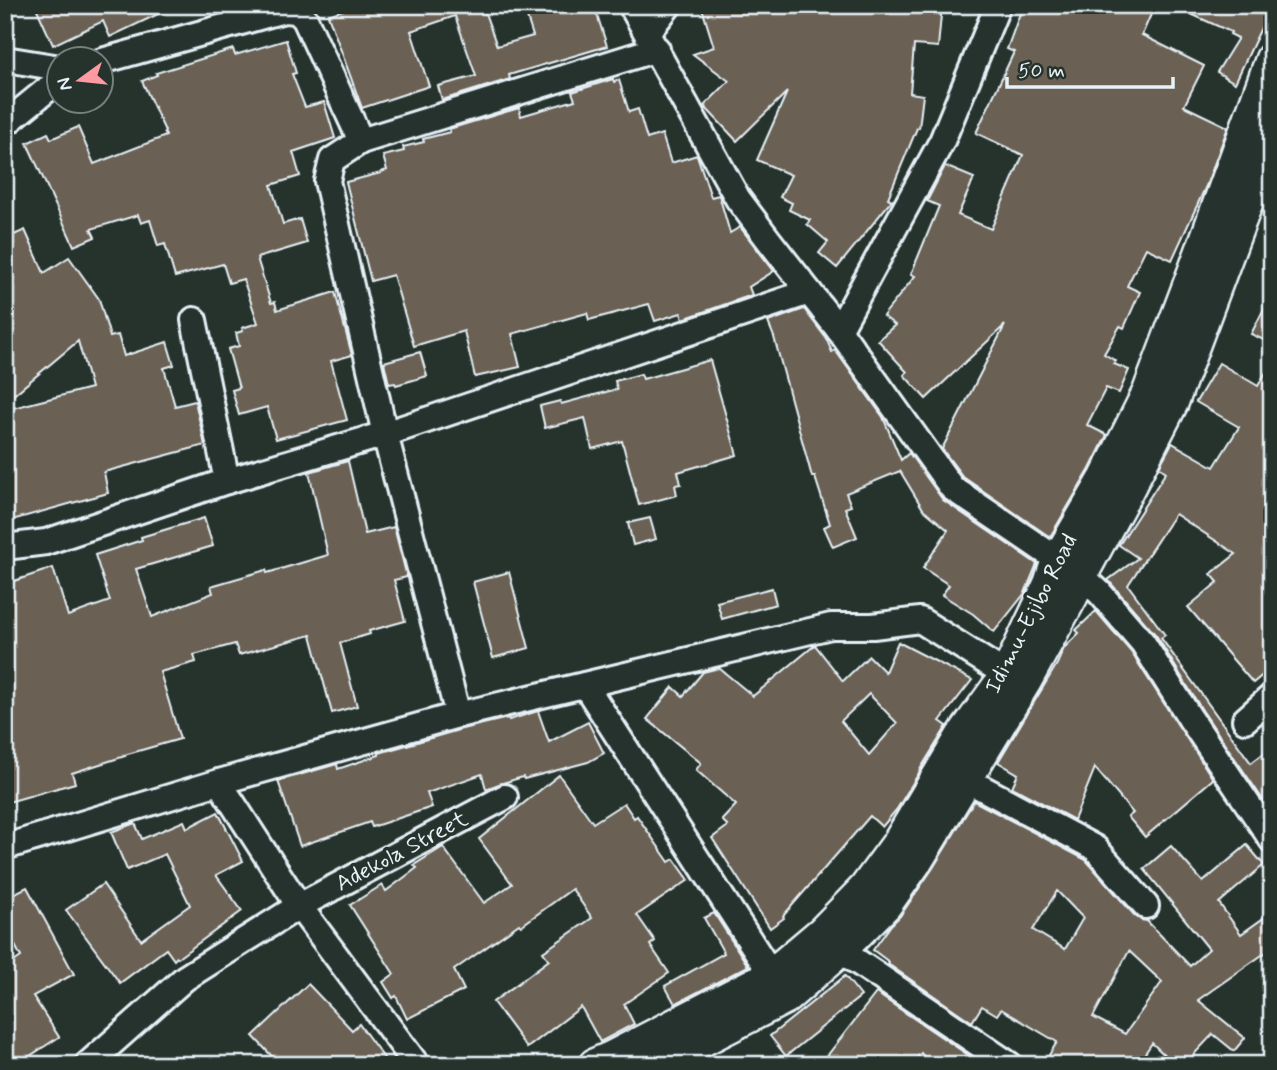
<svg xmlns="http://www.w3.org/2000/svg" width="1277" height="1070" font-family="Mynerve,sans-serif">
	<style>
		.building { fill: #6a6152; stroke: #e8f1f8; stroke-width: 2; fill-rule: evenodd }
		.lines { fill: none; stroke-linecap: round; stroke-linejoin: round }
		.minor-casing { stroke: #e8f1f8; stroke-width: 30 }
		.major-casing { stroke: #e8f1f8; stroke-width: 37 }
		.minor { stroke: #26332d; stroke-width: 24 }
		.major { stroke: #26332d; stroke-width: 32 }
		.labels { text-anchor: middle; dominant-baseline: central; stroke-width: 7; stroke-linejoin: round; paint-order: stroke }
		.street-label { font-size: 23px; fill: #e8f1f8; stroke: #26332d }
	</style>
	<rect width="100%" height="100%" fill="#26332d"/>
	<filter id="ink" filterUnits="userSpaceOnUse"><feTurbulence type="fractalNoise" baseFrequency=".0143" numOctaves="2"/><feDisplacementMap in="SourceGraphic" scale="14" xChannelSelector="R" yChannelSelector="G"/><feConvolveMatrix kernelMatrix="1 2 1 2 8 2 1 2 1" color-interpolation-filters="sRGB"/></filter>
	<g filter="url(#ink)">
		<g class="building">
			<path d="M35,5H177L110,37L103,21L53,45Z"/>
			<path d="M357,5H482L497,46L533,36L523,5H594L607,46L509,75L510,79L442,100L438,86L476,76L455,16L411,31L429,86L362,108L328,15Z"/>
			<path d="M701,5H942L938,47L914,45L910,93L923,95L919,128H917L888,198L892,200L837,268L819,253L828,242L807,224L810,220L789,210L792,203L780,197L791,175L757,160L787,92L737,141L704,106L729,81L693,54L714,47Z"/>
			<path d="M1023,5H1155L1142,35L1204,66L1184,106L1228,127L1206,186L1172,260L1146,248L1127,286L1140,292L1124,328L1120,326L1104,354L1116,361L1114,364L1129,370L1119,393L1106,388L1087,425L1107,435L1090,469L1050,537L963,477L942,449L1005,325L926,399L904,375L907,372L878,340L895,325L883,316L915,276L911,274L939,206L927,201L945,166L974,178L958,215L991,229L1023,155L976,133L1014,52L1007,49Z"/>
			<path d="M1171,5H1252L1257,8L1260,5L1269,11L1235,83L1217,72L1238,38L1230,34L1231,32Z"/>
			<path d="M286,40L296,73L292,74L305,107L324,102L335,138L293,152L300,176L271,185L283,224L300,219L307,243L257,258L271,303L275,302L277,310L335,292L352,355L331,361L347,420L276,439L267,407L239,415L232,390L239,388L228,349L239,346L236,333L243,331L242,328L258,323L243,279L229,283L223,264L175,277L165,244L158,246L150,220L141,223L138,215L91,229L95,237L74,246L27,143L48,133L51,139L78,127L94,164L166,136L164,132L165,131L142,81L157,75L156,73L233,49L235,55Z"/>
			<path d="M613,79L614,82L619,80L629,112L638,109L647,139L662,134L671,163L697,155L711,197L719,195L730,233L740,227L774,271L749,287L752,295L683,319L681,313L655,321L649,304L589,320L587,313L512,334L520,367L475,377L464,331L414,346L393,275L371,281L346,182L381,173V172L387,170L383,156L404,151L403,147L424,142L423,139L450,132L449,129L519,108L521,116L575,100L572,92Z"/>
			<path d="M25,230L44,273L69,257L99,299L110,337L118,335L124,356L167,342L174,365L164,368L175,406L195,401L205,445L104,472L108,493L5,522V410L91,388L78,341L5,402V239Z"/>
			<path d="M1272,293V344L1251,334Z"/>
			<path d="M804,309L826,338L832,352L835,350L883,417L901,460L909,453L943,500L1037,564L1025,593L994,632L973,614L942,595L949,585L923,568L948,530L923,509L900,471L846,493L851,506L845,508L857,537L833,547L824,527L830,524L815,477H812L774,337L768,322Z"/>
			<path d="M420,352L427,376L396,385L395,383L389,384L384,362Z"/>
			<path d="M710,360L737,455L678,472L681,484L675,485L677,495L639,505L622,441L592,449L585,418L545,428L540,406L560,401L561,404L617,389L615,381L641,374L643,379Z"/>
			<path d="M1272,362V667L1253,683L1188,607L1218,582L1211,574L1236,554L1175,514L1128,585L1165,635L1161,638L1251,763L1272,747V813L1202,710L1156,635L1108,580L1138,558L1119,545L1166,472L1159,467L1172,443L1214,467L1239,427L1196,402L1219,363L1258,386Z"/>
			<path d="M348,461L365,534L394,527L407,577L394,580L405,621L369,631L370,634L340,643L357,706L332,713L311,635L239,655L235,644L194,655L196,662L160,672L180,739L124,755L125,756L72,773L75,783L5,803V584L53,568L68,616L110,601L95,555L142,540L141,537L204,518L213,546L136,569L152,617L213,593L211,586L266,570L267,573L328,555L309,472Z"/>
			<path d="M650,518L656,539L633,545L628,523Z"/>
			<path d="M509,572L529,648L493,658L473,582Z"/>
			<path d="M772,588L776,604L722,619L717,602Z"/>
			<path d="M1096,611L1131,652L1213,779L1145,837L1128,817L1133,813L1095,768L1074,820L1012,787L1018,774L998,762L1057,664L1064,648L1079,633L1076,630Z"/>
			<path d="M898,642L972,680L940,721L947,726L921,768H922L897,809L882,827L870,816L783,916L784,918L770,928L712,838L728,826L722,820L736,805L696,770L701,763L647,719L673,687L683,696L703,672L719,668L753,696L815,645L843,681L869,656L885,672ZM869,694L897,723L869,755L841,721Z"/>
			<path d="M538,711L549,742L588,722L604,753L588,762L524,779L523,777L499,784L486,789L482,774L427,793L432,807L372,827L370,822L300,846L278,781L337,764L338,769L379,755V753L462,729L508,718L509,720Z"/>
			<path d="M559,775L593,823L624,803L634,818L637,816L669,862L674,859L689,880L637,915L655,941L650,945L669,973L624,1004L634,1024L600,1042L581,1007L527,1048L493,1002L549,960L543,952L592,918L572,889L521,926L519,924L454,970L464,990L407,1019L396,996L393,998L383,982L394,974L350,905L382,885L386,891L417,868L414,865L443,847L484,903L512,884L479,839Z"/>
			<path d="M974,801L1086,860L1135,916L1141,920L1147,921L1190,966L1209,949L1144,869L1171,846L1203,882L1247,845L1264,865L1219,903L1241,934L1272,912V948L1198,1000L1245,1038L1234,1051L1213,1034L1184,1065H1175L1152,1043L1137,1065H1043L1057,1042L1001,1009L997,1015L982,1006L972,1022L888,964L889,962L873,950L891,925L900,916L933,868ZM1057,891L1083,918L1065,949L1033,930ZM1129,951L1162,982L1125,1034L1093,1017Z"/>
			<path d="M218,812L243,861L216,875L242,911L178,958L177,957L174,960L166,949L120,983L66,910L103,884L141,940L190,905L165,854L127,870L111,832L135,823L142,839L184,821L187,828Z"/>
			<path d="M27,887L74,974L33,996L59,1037L16,1065H5V968L21,957L5,926V898Z"/>
			<path d="M714,913L748,966L675,1004L665,986L724,953L704,918Z"/>
			<path d="M845,976L861,996L786,1056L770,1036Z"/>
			<path d="M308,984L352,1030L359,1024L389,1065H280L253,1036Z"/>
			<path d="M876,993L983,1065H931L921,1053L911,1065H820Z"/>
		</g>
		<g class="lines">
			<defs>
				<g id="minor">
					<path d="M631,5L738,199L768,239L839,330L952,488L1058,560"/>
					<path d="M648,32L669,5"/>
					<path d="M5,59L60,68"/>
					<path d="M102,61L284,10L297,11L305,19L361,141"/>
					<path d="M5,124L60,79"/>
					<path d="M194,320L227,481"/>
					<path d="M839,330L942,141L998,5"/>
					<path d="M5,547L46,542L227,481L385,434L809,292"/>
					<path d="M1081,575L1100,593L1143,643L1190,718L1272,840"/>
					<path d="M585,685L772,975"/>
					<path d="M458,715L385,434L327,181L332,160L361,141L657,49"/>
					<path d="M1245,720L1272,696"/>
					<path d="M967,780L1095,848L1146,906"/>
					<path d="M219,782L299,906L417,1065"/>
					<path d="M5,847L219,782L458,715L831,626H873L920,620L1007,675"/>
					<path d="M840,950L1010,1065"/>
					<path d="M87,1065L185,978L299,906L505,797"/>
				</g>
				<g id="major">
					<path d="M595,1065L611,1058L772,975L823,932L865,889L898,844L962,737L1007,675L1050,584L1058,560L1106,478L1149,392L1204,246L1272,59"/>
					<path d="M653,1065L786,997L840,950L885,905L918,858L1025,681L1072,595L1081,575L1127,490L1172,402L1272,134"/>
				</g>
			</defs>
			<use href="#minor" class="minor-casing"/>
			<use href="#major" class="major-casing"/>
			<use href="#minor" class="minor"/>
			<use href="#major" class="major"/>
		</g>
	</g>
	<g class="labels">
		<g class="street-label">
			<text transform="translate(1032 614) rotate(-63)">Idimu-Ejibo Road</text>
			<text transform="translate(402 852) rotate(-28)">Adekola Street</text>
		</g>
	</g>
	<rect width="1277" height="1070" fill="none" stroke="#26332d" stroke-width="28"/>
	<rect x="14" y="14" width="1249" height="1042" fill="none" stroke="#e8f1f8" stroke-width="2.5" filter="url(#ink)"/>
	<g transform="translate(80 80) rotate(255)"><circle r="33" fill="#26332d" stroke="#747f7e" stroke-width="2"/>
	<path d="M0-5L12 26L0 18L-12 26Z" fill="#ff9aa2"/>
	<text y="-10" font-size="19" font-weight="bold" text-anchor="middle" fill="#e8f1f8">N</text>
	</g>
	<path d="M1007 77v10h166v-10" fill="none" stroke="#e8f1f8" stroke-width="3.5"/>
	<text x="1018" y="77" font-size="21" fill="#e8f1f8" stroke="#26332d" stroke-width="5" paint-order="stroke">50 m</text>
</svg>
